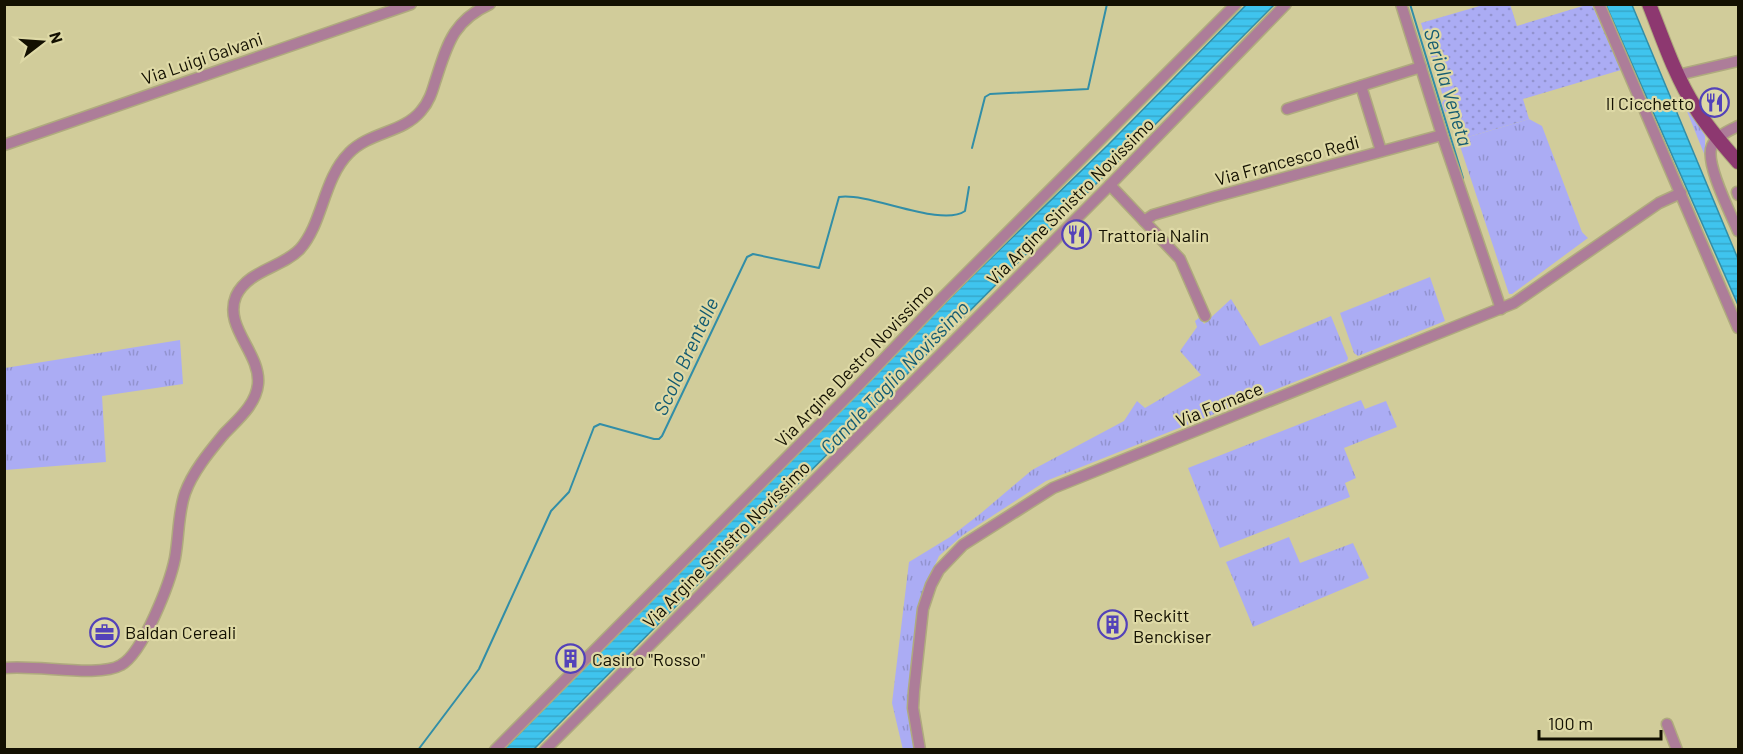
<svg xmlns="http://www.w3.org/2000/svg" width="1743" height="754" font-family="Barlow,sans-serif">
	<style>
		.grass { fill: url(#grass-tufts) }
		.garden { fill: url(#garden-dots) }
		.water { fill: url(#water-rules); stroke: #328ea7; stroke-width: 1.5 }
		.lines { fill: none; stroke-linecap: round; stroke-linejoin: round }
		.stream { stroke: #328ea7; stroke-width: 2 }
		.minor-casing { stroke: #afaa7e; stroke-width: 13 }
		.major-casing { stroke: #afaa7e; stroke-width: 16 }
		.minor { stroke: #ad7d99; stroke-width: 10 }
		.major { stroke: #8d3870; stroke-width: 14 }
		.labels { text-anchor: middle; dominant-baseline: central; stroke-width: 4.5; stroke-linejoin: round; paint-order: stroke }
		.street-label { font-size: 18px; fill: #131001; stroke: #ded9a6 }
		.poi-label { font-size: 18px; fill: #131001; stroke: #ded9a6; text-anchor: start }
		.water-label { font-size: 20px; font-style: italic; fill: #145b71; stroke: #ded9a6 }
	</style>
	<defs>
		<pattern id="grass-tufts" width="24" height="20" patternUnits="userSpaceOnUse" patternTransform="scale(1.5)"><rect width="24" height="20" fill="#abacf4"/><path d="M3 7l-1-3M5 7V3M7 7l1-3M15 17l-1-3M17 17v-4M19 17l1-3" fill="none" stroke="#9293cf"/></pattern>
		<pattern id="garden-dots" width="8" height="8" patternUnits="userSpaceOnUse" patternTransform="scale(1.5)"><rect width="8" height="8" fill="#abacf4"/><path d="M2 2h.1M6 6h.1" fill="none" stroke="#9293cf" stroke-width="1.8" stroke-linecap="round"/></pattern>
		<pattern id="water-rules" width="6" height="5" patternUnits="userSpaceOnUse" patternTransform="scale(1.5)"><rect width="6" height="5" fill="#3fc4ee"/><path d="M0 2.5h6" fill="none" stroke="#36a7ca"/></pattern>
	</defs>
	<rect width="100%" height="100%" fill="#d1cc9a"/>
	<g class="grass">
		<path d="M1678,89L1705,136V156Z"/>
		<path d="M1529,119L1542,126L1582,232L1588,238L1512,294H1509L1458,140Z"/>
		<path d="M1430,277L1445,321L1358,356L1354,353L1340,313Z"/>
		<path d="M1231,299L1260,346L1331,316L1348,358L1347,361L1046,481L963,535L939,556L926,585L917,615L910,682L916,749L903,750L892,703L909,562L950,537L980,514L1032,470L1124,421L1137,401L1145,408L1201,375L1180,351L1197,327L1195,321L1200,317L1204,324Z"/>
		<path d="M180,340L183,384L102,396L106,462L5,470V368Z"/>
		<path d="M1361,400L1365,409L1386,401L1397,427L1344,448L1356,478L1345,483L1350,497L1220,548L1188,468Z"/>
		<path d="M1289,537L1300,563L1353,543L1369,578L1253,627L1226,562Z"/>
	</g>
	<path class="garden" d="M1510,4L1517,26L1586,5H1592L1621,70L1523,99L1529,119L1458,140L1451,114L1445,112L1442,103L1444,100L1421,23L1483,5Z"/>
	<g class="water">
		<path d="M1246,5H1274L534,749L503,750L959,289L1108,145Z"/>
		<path d="M1606,5H1632L1738,259V305Z"/>
	</g>
	<g class="lines">
		<g class="stream">
			<path d="M1410,4L1463,178"/>
			<path d="M972,148L985,97L990,94L1088,89L1107,4"/>
			<path d="M418,750L479,669L551,511L569,492L594,427L600,424L654,439H659L662,436L747,257L753,254L819,268L839,197C869,192 941,228 965,211L969,187"/>
		</g>
		<defs>
			<g id="minor">
				<path d="M1401,4L1442,135L1501,309"/>
				<path d="M1599,4L1738,328"/>
				<path d="M1678,75L1738,61"/>
				<path d="M1361,86L1381,151"/>
				<path d="M1287,109L1421,67"/>
				<path d="M1738,126C1729,131 1717,135 1712,146C1704,162 1731,214 1738,231"/>
				<path d="M4,145L411,4"/>
				<path d="M1110,185L1180,259L1205,316"/>
				<path d="M1737,192L1738,195"/>
				<path d="M1144,221L1153,215L1214,197L1442,135"/>
				<path d="M4,668C35,664 99,678 121,665C143,653 170,583 175,558C179,536 178,513 185,493C193,471 210,451 224,434C237,420 256,405 258,384C261,353 223,327 236,296C248,270 282,268 300,249C323,223 323,179 349,153C369,132 403,133 421,111C429,102 432,92 435,82C447,46 452,21 490,4"/>
				<path d="M1667,724L1677,750"/>
				<path d="M495,750L854,390L943,297L1236,4"/>
				<path d="M545,750L1110,185L1286,4"/>
				<path d="M920,750L913,708L914,691L923,609L931,585L939,570L963,545L1053,488L1514,303L1659,203L1681,193"/>
			</g>
			<path id="major" d="M1649,4C1663,39 1675,76 1695,107C1707,127 1723,145 1738,162"/>
		</defs>
		<use href="#minor" class="minor-casing"/>
		<use href="#major" class="major-casing"/>
		<use href="#minor" class="minor"/>
		<use href="#major" class="major"/>
	</g>
	<defs>
		<symbol id="restaurant-ring" viewBox="-11 -11 22 22"><circle r="9.5" fill="#ded9a6" stroke="#5342b9" stroke-width="1.5"/><path d="M-5-6h1v4h1v-4h1v4h1v-4h1v5L-1.5 .5V6h-2V.5L-5-1ZM5-6V6H3V1.5H1.5Q1.5-4 5-6Z" fill="#5342b9"/></symbol>
		<symbol id="building-ring" viewBox="-11 -11 22 22"><circle r="9.5" fill="#ded9a6" stroke="#5342b9" stroke-width="1.5"/><path d="M-4-6H4V6H1V3H-1V6H-4ZM-2.5-4.3h1.7v1.8h-1.7ZM.8-4.3h1.7v1.8H.8ZM-2.5-1h1.7V.8h-1.7ZM.8-1h1.7V.8H.8Z" fill="#5342b9"/></symbol>
		<symbol id="office-ring" viewBox="-11 -11 22 22"><circle r="9.5" fill="#ded9a6" stroke="#5342b9" stroke-width="1.5"/><path d="M-6-3h4V-5.5h4V-3h4V5H-6ZM-1-4.5V-3h2v-1.5ZM-6 0V1H6V0Z" fill="#5342b9"/></symbol>
	</defs>
	<g fill-rule="evenodd">
		<use href="#restaurant-ring" x="1698" y="86" width="33" height="33"/>
		<use href="#restaurant-ring" x="1060" y="218" width="33" height="33"/>
		<use href="#building-ring" x="1096" y="608" width="33" height="33"/>
		<use href="#office-ring" x="88" y="616" width="33" height="33"/>
		<use href="#building-ring" x="554" y="642" width="33" height="33"/>
	</g>
	<g class="labels">
		<g class="street-label">
			<text transform="translate(202 58) rotate(-19)">Via Luigi Galvani</text>
			<text transform="translate(1287 160) rotate(-15)">Via Francesco Redi</text>
			<text transform="translate(1070 201) rotate(-45)">Via Argine Sinistro Novissimo</text>
			<text transform="translate(854 365) rotate(-46)">Via Argine Destro Novissimo</text>
			<text transform="translate(1219 404) rotate(-22)">Via Fornace</text>
			<text transform="translate(726 544) rotate(-45)">Via Argine Sinistro Novissimo</text>
		</g>
		<g class="poi-label">
			<text x="1694" y="103" text-anchor="end">Il Cicchetto</text>
			<text x="1098" y="235">Trattoria Nalin</text>
			<text x="1133" y="615">Reckitt<tspan x="1133" dy="21">Benckiser</tspan></text>
			<text x="125" y="632">Baldan Cereali</text>
			<text x="592" y="659">Casino "Rosso"</text>
		</g>
		<g class="water-label">
			<text transform="translate(1449 87) rotate(73)">Seriola Veneta</text>
			<text transform="translate(685 356) rotate(-65)">Scolo Brentelle</text>
			<text transform="translate(894 377) rotate(-46)">Canale Taglio Novissimo</text>
		</g>
	</g>
	<rect width="1743" height="754" fill="none" stroke="#131001" stroke-width="12"/>
	<g transform="translate(42 42) rotate(73)" stroke="#ded9a6" stroke-width="4.5" paint-order="stroke">
	<path d="M0-4.5L10 22L0 15L-10 22Z" fill="#131001"/>
	<text y="-9" font-size="16" font-weight="bold" text-anchor="middle" fill="#131001">N</text>
	</g>
	<path d="M1539 730v9h122v-9" fill="none" stroke="#131001" stroke-width="3"/>
	<text x="1548" y="730" font-size="18" fill="#131001" stroke="#ded9a6" stroke-width="4.5" paint-order="stroke">100 m</text>
</svg>
